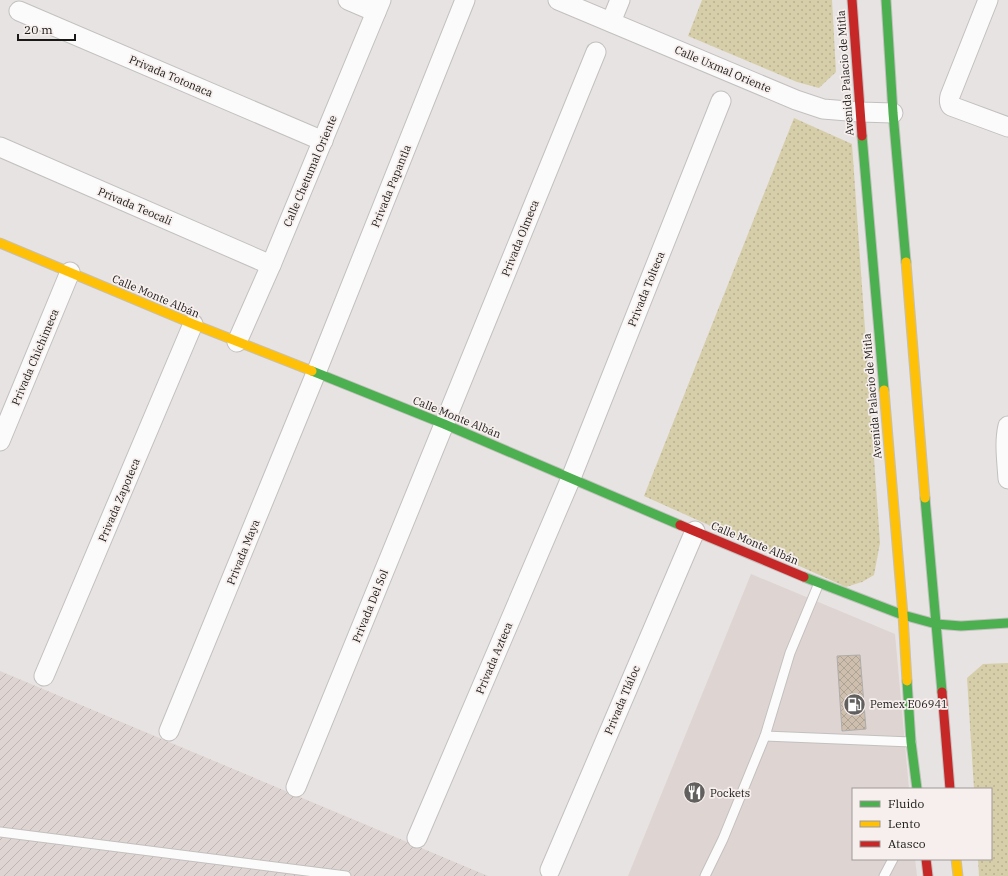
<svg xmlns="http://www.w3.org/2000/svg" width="1008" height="876" font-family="'IBM Plex Serif',serif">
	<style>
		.built { fill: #ded4d2 }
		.industrial { fill: url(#industrial-furrows) }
		.park { fill: url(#park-dots) }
		.building { fill: url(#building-cross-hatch); stroke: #afadab }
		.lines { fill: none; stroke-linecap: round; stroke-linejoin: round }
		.lane-casing { stroke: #c3c0bf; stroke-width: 11 }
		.street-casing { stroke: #c3c0bf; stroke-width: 21 }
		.fast-casing { stroke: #c3c0bf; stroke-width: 11 }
		.slow-casing { stroke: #c3c0bf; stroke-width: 11 }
		.jam-casing { stroke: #c3c0bf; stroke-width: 11 }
		.lane { stroke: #fbfbfb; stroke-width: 9 }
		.street { stroke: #fbfbfb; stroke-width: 19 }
		.fast { stroke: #4caf50; stroke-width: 9 }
		.slow { stroke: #ffc107; stroke-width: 9 }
		.jam { stroke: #c62828; stroke-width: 9 }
		.labels { text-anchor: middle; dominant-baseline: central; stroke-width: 3.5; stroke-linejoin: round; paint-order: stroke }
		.street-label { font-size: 11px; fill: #1b1918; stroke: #f6efed }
		.poi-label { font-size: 11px; fill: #1b1918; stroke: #f6efed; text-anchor: start }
	</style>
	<defs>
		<pattern id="industrial-furrows" width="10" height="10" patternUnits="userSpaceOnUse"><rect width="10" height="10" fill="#ded4d2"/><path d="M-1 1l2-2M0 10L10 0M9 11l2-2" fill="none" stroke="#beb5b4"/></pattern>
		<pattern id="park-dots" width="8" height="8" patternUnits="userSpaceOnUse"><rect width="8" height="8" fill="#d6cea9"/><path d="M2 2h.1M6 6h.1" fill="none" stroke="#b7b091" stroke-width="1.8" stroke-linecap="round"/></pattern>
		<pattern id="building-cross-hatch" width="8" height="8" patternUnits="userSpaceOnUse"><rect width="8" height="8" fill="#cdbeae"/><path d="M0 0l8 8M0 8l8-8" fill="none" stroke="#afa395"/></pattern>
	</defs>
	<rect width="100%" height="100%" fill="#e7e3e2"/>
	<path class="built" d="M751,574L895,634L909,789H853V859H915L917,876H628Z"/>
	<path class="industrial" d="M0,671L488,876H0Z"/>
	<g class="park">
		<path d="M702,0H832L836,72L819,88L797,82L688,36Z"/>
		<path d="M794,118L852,144L880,543L874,575L862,582L846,587L644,496Z"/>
		<path d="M1008,663V876H979L978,859H991V789H974L967,678L983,664Z"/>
	</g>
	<path class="building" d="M860,655L866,729L842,731L837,656Z"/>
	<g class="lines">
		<defs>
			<g id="lane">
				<path d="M765,736L911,742"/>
				<path d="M0,832L346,876"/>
				<path d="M705,876L723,839L765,736L790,653L819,583"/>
				<path d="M884,876L893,859"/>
			</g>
			<g id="street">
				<path d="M348,0L376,12"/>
				<path d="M558,0L796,100L823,109L860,112L893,113"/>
				<path d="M988,0L950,96C949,100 949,103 951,106L1008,127"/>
				<path d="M19,11L323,141"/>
				<path d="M611,22L620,0"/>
				<path d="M0,147L271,265"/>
				<path d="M237,342L271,265L381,0"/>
				<path d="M1008,426C1004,443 1007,462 1008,479"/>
				<path d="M0,441L70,272"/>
				<path d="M44,676L193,324"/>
				<path d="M169,731L316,373L465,0"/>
				<path d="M296,787L596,52"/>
				<path d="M417,838L571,478L721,101"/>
				<path d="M550,870L695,531"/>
			</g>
			<g id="fast">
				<path d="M886,0L893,113L906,262"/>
				<path d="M862,136L884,390"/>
				<path d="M312,371L444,424L680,525"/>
				<path d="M925,498L942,692"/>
				<path d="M804,577L903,615L936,624L961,626L1008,623"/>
				<path d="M907,681L911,742L917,789"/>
			</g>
			<g id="slow">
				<path d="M0,243L193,324L312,371"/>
				<path d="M906,262L925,498"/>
				<path d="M884,390L903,615L907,681"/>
				<path d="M956,859L958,876"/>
			</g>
			<g id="jam">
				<path d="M852,0L862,136"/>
				<path d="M680,525L804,577"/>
				<path d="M942,692L950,789"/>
				<path d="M926,859L928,876"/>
			</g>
		</defs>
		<use href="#lane" class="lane-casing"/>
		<use href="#street" class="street-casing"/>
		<use href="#fast" class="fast-casing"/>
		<use href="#slow" class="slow-casing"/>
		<use href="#jam" class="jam-casing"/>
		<use href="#lane" class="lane"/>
		<use href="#street" class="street"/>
		<use href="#fast" class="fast"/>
		<use href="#slow" class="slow"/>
		<use href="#jam" class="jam"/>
	</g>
	<defs>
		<symbol id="fuel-disc" viewBox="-11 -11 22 22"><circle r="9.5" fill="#62605f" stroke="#f6efed"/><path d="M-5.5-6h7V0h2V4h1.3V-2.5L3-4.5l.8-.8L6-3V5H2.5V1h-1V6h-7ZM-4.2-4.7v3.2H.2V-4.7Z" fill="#fff"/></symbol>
		<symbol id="restaurant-disc" viewBox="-11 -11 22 22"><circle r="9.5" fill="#62605f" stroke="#f6efed"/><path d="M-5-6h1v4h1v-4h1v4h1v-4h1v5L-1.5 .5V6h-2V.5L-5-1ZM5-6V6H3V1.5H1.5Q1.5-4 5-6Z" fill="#fff"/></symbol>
	</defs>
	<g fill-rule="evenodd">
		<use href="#fuel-disc" x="842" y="692" width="25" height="25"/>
		<use href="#restaurant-disc" x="682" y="780" width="25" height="25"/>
	</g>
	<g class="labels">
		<g class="street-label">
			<text transform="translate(723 69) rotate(23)">Calle Uxmal Oriente</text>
			<text transform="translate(845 73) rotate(-94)">Avenida Palacio de Mitla</text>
			<text transform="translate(171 76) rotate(23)">Privada Totonaca</text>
			<text transform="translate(310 171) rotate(-67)">Calle Chetumal Oriente</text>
			<text transform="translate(391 186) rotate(-68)">Privada Papantla</text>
			<text transform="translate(135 206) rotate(23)">Privada Teocali</text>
			<text transform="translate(520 238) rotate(-68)">Privada Olmeca</text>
			<text transform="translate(646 289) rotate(-68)">Privada Tolteca</text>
			<text transform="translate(156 296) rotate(23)">Calle Monte Albán</text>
			<text transform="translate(35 357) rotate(-67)">Privada Chichimeca</text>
			<text transform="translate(872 396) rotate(-95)">Avenida Palacio de Mitla</text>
			<text transform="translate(457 417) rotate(22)">Calle Monte Albán</text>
			<text transform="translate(119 500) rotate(-67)">Privada Zapoteca</text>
			<text transform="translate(755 543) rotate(23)">Calle Monte Albán</text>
			<text transform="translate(243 552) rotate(-68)">Privada Maya</text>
			<text transform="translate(370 606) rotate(-68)">Privada Del Sol</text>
			<text transform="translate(494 658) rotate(-67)">Privada Azteca</text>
			<text transform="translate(622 700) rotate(-67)">Privada Tláloc</text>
		</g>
		<g class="poi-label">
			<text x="870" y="704">Pemex E06941</text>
			<text x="710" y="793">Pockets</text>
		</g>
	</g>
	<rect x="852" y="788" width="140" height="72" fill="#f6efed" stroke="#9e9998"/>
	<rect x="860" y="801" width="20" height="6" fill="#4caf50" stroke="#9e9998"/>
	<text x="888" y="808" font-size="12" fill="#1b1918">Fluido</text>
	<rect x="860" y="821" width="20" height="6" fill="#ffc107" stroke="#9e9998"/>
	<text x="888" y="828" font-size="12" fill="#1b1918">Lento</text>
	<rect x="860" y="841" width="20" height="6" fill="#c62828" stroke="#9e9998"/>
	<text x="888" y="848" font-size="12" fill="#1b1918">Atasco</text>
	<path d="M18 34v6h57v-6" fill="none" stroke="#1b1918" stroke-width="2"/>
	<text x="24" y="34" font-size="12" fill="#1b1918" stroke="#f6efed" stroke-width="3" paint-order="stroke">20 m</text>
</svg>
